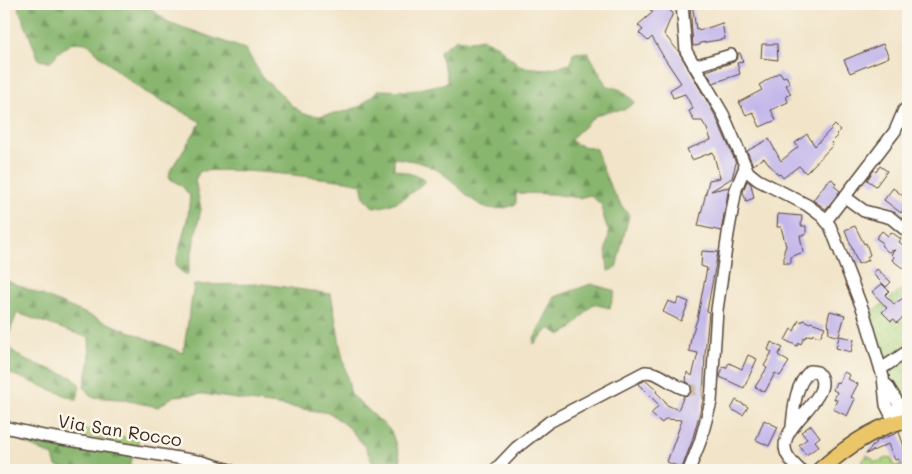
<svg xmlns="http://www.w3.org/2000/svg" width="912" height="474" font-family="Mali,sans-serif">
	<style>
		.grass { fill: url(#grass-tufts); stroke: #737f4e }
		.forest { fill: url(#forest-firs); stroke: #627046 }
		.garden { fill: url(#garden-dots); stroke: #737f4e }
		.building { fill: #c3b6eb }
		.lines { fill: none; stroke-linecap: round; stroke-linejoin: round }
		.minor-tunnel { stroke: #cdbfa6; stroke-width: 11; stroke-dasharray: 11 5.5; stroke-linecap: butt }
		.minor-casing { stroke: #564638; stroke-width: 14 }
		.major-casing { stroke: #564638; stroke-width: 18 }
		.minor { stroke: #fff; stroke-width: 11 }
		.major { stroke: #ebc669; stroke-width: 15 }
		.labels { text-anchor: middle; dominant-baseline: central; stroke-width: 5; stroke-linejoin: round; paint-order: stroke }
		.street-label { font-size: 18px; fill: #3b2a1e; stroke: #fbf7ec }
	</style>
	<defs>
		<pattern id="grass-tufts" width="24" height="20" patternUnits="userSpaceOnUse" patternTransform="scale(1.25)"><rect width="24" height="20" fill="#abd47f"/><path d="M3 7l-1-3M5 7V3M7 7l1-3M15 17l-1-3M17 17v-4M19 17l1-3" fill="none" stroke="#94b66d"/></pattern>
		<pattern id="forest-firs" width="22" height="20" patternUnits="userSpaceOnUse" patternTransform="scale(1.25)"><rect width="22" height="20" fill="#88b66e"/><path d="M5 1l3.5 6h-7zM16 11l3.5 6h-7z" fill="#70945a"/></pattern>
		<pattern id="garden-dots" width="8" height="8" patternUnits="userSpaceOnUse" patternTransform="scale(1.25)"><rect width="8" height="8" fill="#abd47f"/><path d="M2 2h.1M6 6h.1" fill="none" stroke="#94b66d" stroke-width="1.8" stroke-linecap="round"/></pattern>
	</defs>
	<rect width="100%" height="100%" fill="#fbf7ec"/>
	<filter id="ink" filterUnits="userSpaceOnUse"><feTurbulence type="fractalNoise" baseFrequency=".02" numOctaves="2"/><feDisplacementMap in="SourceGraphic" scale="10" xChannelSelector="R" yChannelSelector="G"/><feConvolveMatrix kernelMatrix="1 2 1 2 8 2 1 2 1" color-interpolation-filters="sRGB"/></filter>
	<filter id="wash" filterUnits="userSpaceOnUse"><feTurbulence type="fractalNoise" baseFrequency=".0096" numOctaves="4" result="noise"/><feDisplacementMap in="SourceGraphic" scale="20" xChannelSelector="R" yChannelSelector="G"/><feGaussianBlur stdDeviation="1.12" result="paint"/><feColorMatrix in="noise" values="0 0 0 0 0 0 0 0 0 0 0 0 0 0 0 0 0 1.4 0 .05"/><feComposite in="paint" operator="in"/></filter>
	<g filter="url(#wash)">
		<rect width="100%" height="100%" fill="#f1e4c8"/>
		<path class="grass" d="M74,427L138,440V446L72,434Z"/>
		<g class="forest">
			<path d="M17,4H147L151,9L168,22L245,49L264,79L280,93L291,105L304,114L320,116L343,112L361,106L378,90L410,91L447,83C448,69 440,63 440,51L457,39L471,41L483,39L498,46L508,56L522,67L547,69L571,64L573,53L588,52L606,85L621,90L635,102L624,110L608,111L595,116L571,139L575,144L596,149C604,174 612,195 629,215L616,268L608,271L606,249L609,233L604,218L602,205L590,195L579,198L552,194L516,193V204C478,221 467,189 439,171C425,162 410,160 394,158V169L421,177L426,181C410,194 394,208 373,207L364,198L361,184C339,179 316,178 293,175C262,172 231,169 200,171L195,180L201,209L187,276L175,266L188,216L190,196L182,186L169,178L170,171L201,122L142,90L112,67L87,43L73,42L60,51L50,62L39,60Z"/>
			<path d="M4,279L103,321L183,353L194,285L264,284L331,294L341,350L351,394L391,431L399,453L402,470H376L365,447L350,429L330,413L203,394L174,396L158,407L119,399L91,397L84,387L90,360L89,338L17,313L5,345L25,360L72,377L80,385L77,400L4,371Z"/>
			<path d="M591,284L615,291L610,308L593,304L571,329L560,335L550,328L534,344V339L555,297Z"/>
			<path d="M15,433L133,455L129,470H74L56,466L53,456L21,441Z"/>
		</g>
		<g class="garden">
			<path d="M908,284V403L900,396L892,384L869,315Z"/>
			<path d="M867,455L876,462L891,457L895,467L900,465L902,470H861L858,468Z"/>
		</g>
		<g id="blocks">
			<g class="building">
				<path d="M654,4H663L672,8L670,11L673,13L664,34L679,52L716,117L736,163L732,178L711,191L729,187L721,231L698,226L709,180L720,178L713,152L692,160L687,149L711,140L707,129L702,121H694L689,111L693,109L685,94L673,98L670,90L681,83L663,56L652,37L648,41L639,33L643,30L638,25L653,12L650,10Z"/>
				<path d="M690,4H692L696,29L698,28L699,31L722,23L725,39L700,43V45L693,46Z"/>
				<path d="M762,44H777L778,60L761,58Z"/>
				<path d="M883,44L889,57L850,73L844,60Z"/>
				<path d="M738,53H740L743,62L737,63L740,74L713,83L706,71L734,62L738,57Z"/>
				<path d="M780,72L783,77L786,76L790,83L786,85L791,94L786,96L788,102L771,110L776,120L760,127L753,112L746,115L739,102L762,90L759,85Z"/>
				<path d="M835,125L840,130L836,134L838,136L831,143L833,145L806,173L799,166L783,178L780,174L778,175L764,158L753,165L747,151L769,139L781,161L798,147L795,143L807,134L815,146Z"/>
				<path d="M880,166L887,171L876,186L867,180L874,170L876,172Z"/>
				<path d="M832,179L836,184L834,186L840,191L826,209L813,200L827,182Z"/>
				<path d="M747,181L751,184L754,198L746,201L743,192Z"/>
				<path d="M893,188L908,200V212L904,208L901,213L884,200Z"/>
				<path d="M778,214L802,216L801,226H806V235H800L803,252L791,257V263H784V251L786,246L781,227H777Z"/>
				<path d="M855,226L864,244L866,243L870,255L867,257L869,260L858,264L845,230Z"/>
				<path d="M882,231L888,236L891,232L901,239L899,242L908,249V272L892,260L894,257L891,254L895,250L888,252L881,245L883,243L876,238Z"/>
				<path d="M702,251L718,252L707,311L709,312L705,354L703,401L692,441L682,468L667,462L682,420L665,419L662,423L651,414L659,405L638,384L646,380L657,390L656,392L666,402L665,404L678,410L684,396L689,395L692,392L691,385L686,381L687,372L692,376L698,353L689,351L691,337L697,320L707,268L701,266Z"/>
				<path d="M877,269L891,282L886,287L873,274Z"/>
				<path d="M882,284L889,291L885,295L894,304L908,295V322L903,317L897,323L894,319L891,321L882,312L887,308L872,292Z"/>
				<path d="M679,298L689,302L681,321L663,312L668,301L676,304Z"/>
				<path d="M830,311L845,315L839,336L854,339L851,352L836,348L839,337L829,334L828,318Z"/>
				<path d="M799,320L802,322L803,320L810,323L811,322L825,327L820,337L813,334L812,336L809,335L804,338L801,344L799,343L797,346L785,340L791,329L794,331Z"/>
				<path d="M771,342L783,348L778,355L789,362L780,376L775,373L765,392L755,387L767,368L764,366L772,352L768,350Z"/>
				<path d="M748,355L757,359L744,388L720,377L723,367L726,368L729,363L742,369Z"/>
				<path d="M844,372L850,375L848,379L858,384L851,397L855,399L847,416L833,409L837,400L834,399L837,392L833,390L836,382L839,383Z"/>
				<path d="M736,400L748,407L743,415L731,409Z"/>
				<path d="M764,420L778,427L769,446L756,440Z"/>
				<path d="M811,425L820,437L815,441L819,446L806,455L799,445L807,439L801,432Z"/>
				<path d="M899,432L908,458V464L902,467L898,459L895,460L888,444L866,454L877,441Z"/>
			</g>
		</g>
	</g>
	<g filter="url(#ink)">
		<use href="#blocks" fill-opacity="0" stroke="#564638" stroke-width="1"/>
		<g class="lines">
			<path class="minor-tunnel" d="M685,389L704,391"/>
			<defs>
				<g id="minor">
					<path d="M682,4L686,51L723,114L748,172L758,180L807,205L822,216L830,226L864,313L883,377L886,405L891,415L899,421"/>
					<path d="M694,66L731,55"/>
					<path d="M845,197L864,211L891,218L908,232"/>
					<path d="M826,221L895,131L904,110"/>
					<path d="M881,369L908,351"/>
					<path d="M887,385L898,403L899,421"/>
					<path d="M792,426C794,407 795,385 810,371L817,372C840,395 776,425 786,452C788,459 795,465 800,470"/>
					<path d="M4,427L44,436L203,462L230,470"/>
					<path d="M495,470L516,448L549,422L645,372C659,371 671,385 685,389"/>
					<path d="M689,470L700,442L711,402L717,310L728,234L736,189L745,167"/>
				</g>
				<path id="major" d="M820,470C843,450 878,424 908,420"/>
			</defs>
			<use href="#minor" class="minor-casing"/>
			<use href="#major" class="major-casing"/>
			<use href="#minor" class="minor"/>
			<use href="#major" class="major"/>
		</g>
	</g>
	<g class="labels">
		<g class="street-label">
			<text transform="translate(120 430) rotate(9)">Via San Rocco</text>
		</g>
	</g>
	<rect width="912" height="474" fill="none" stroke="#fbf7ec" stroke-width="20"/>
</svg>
